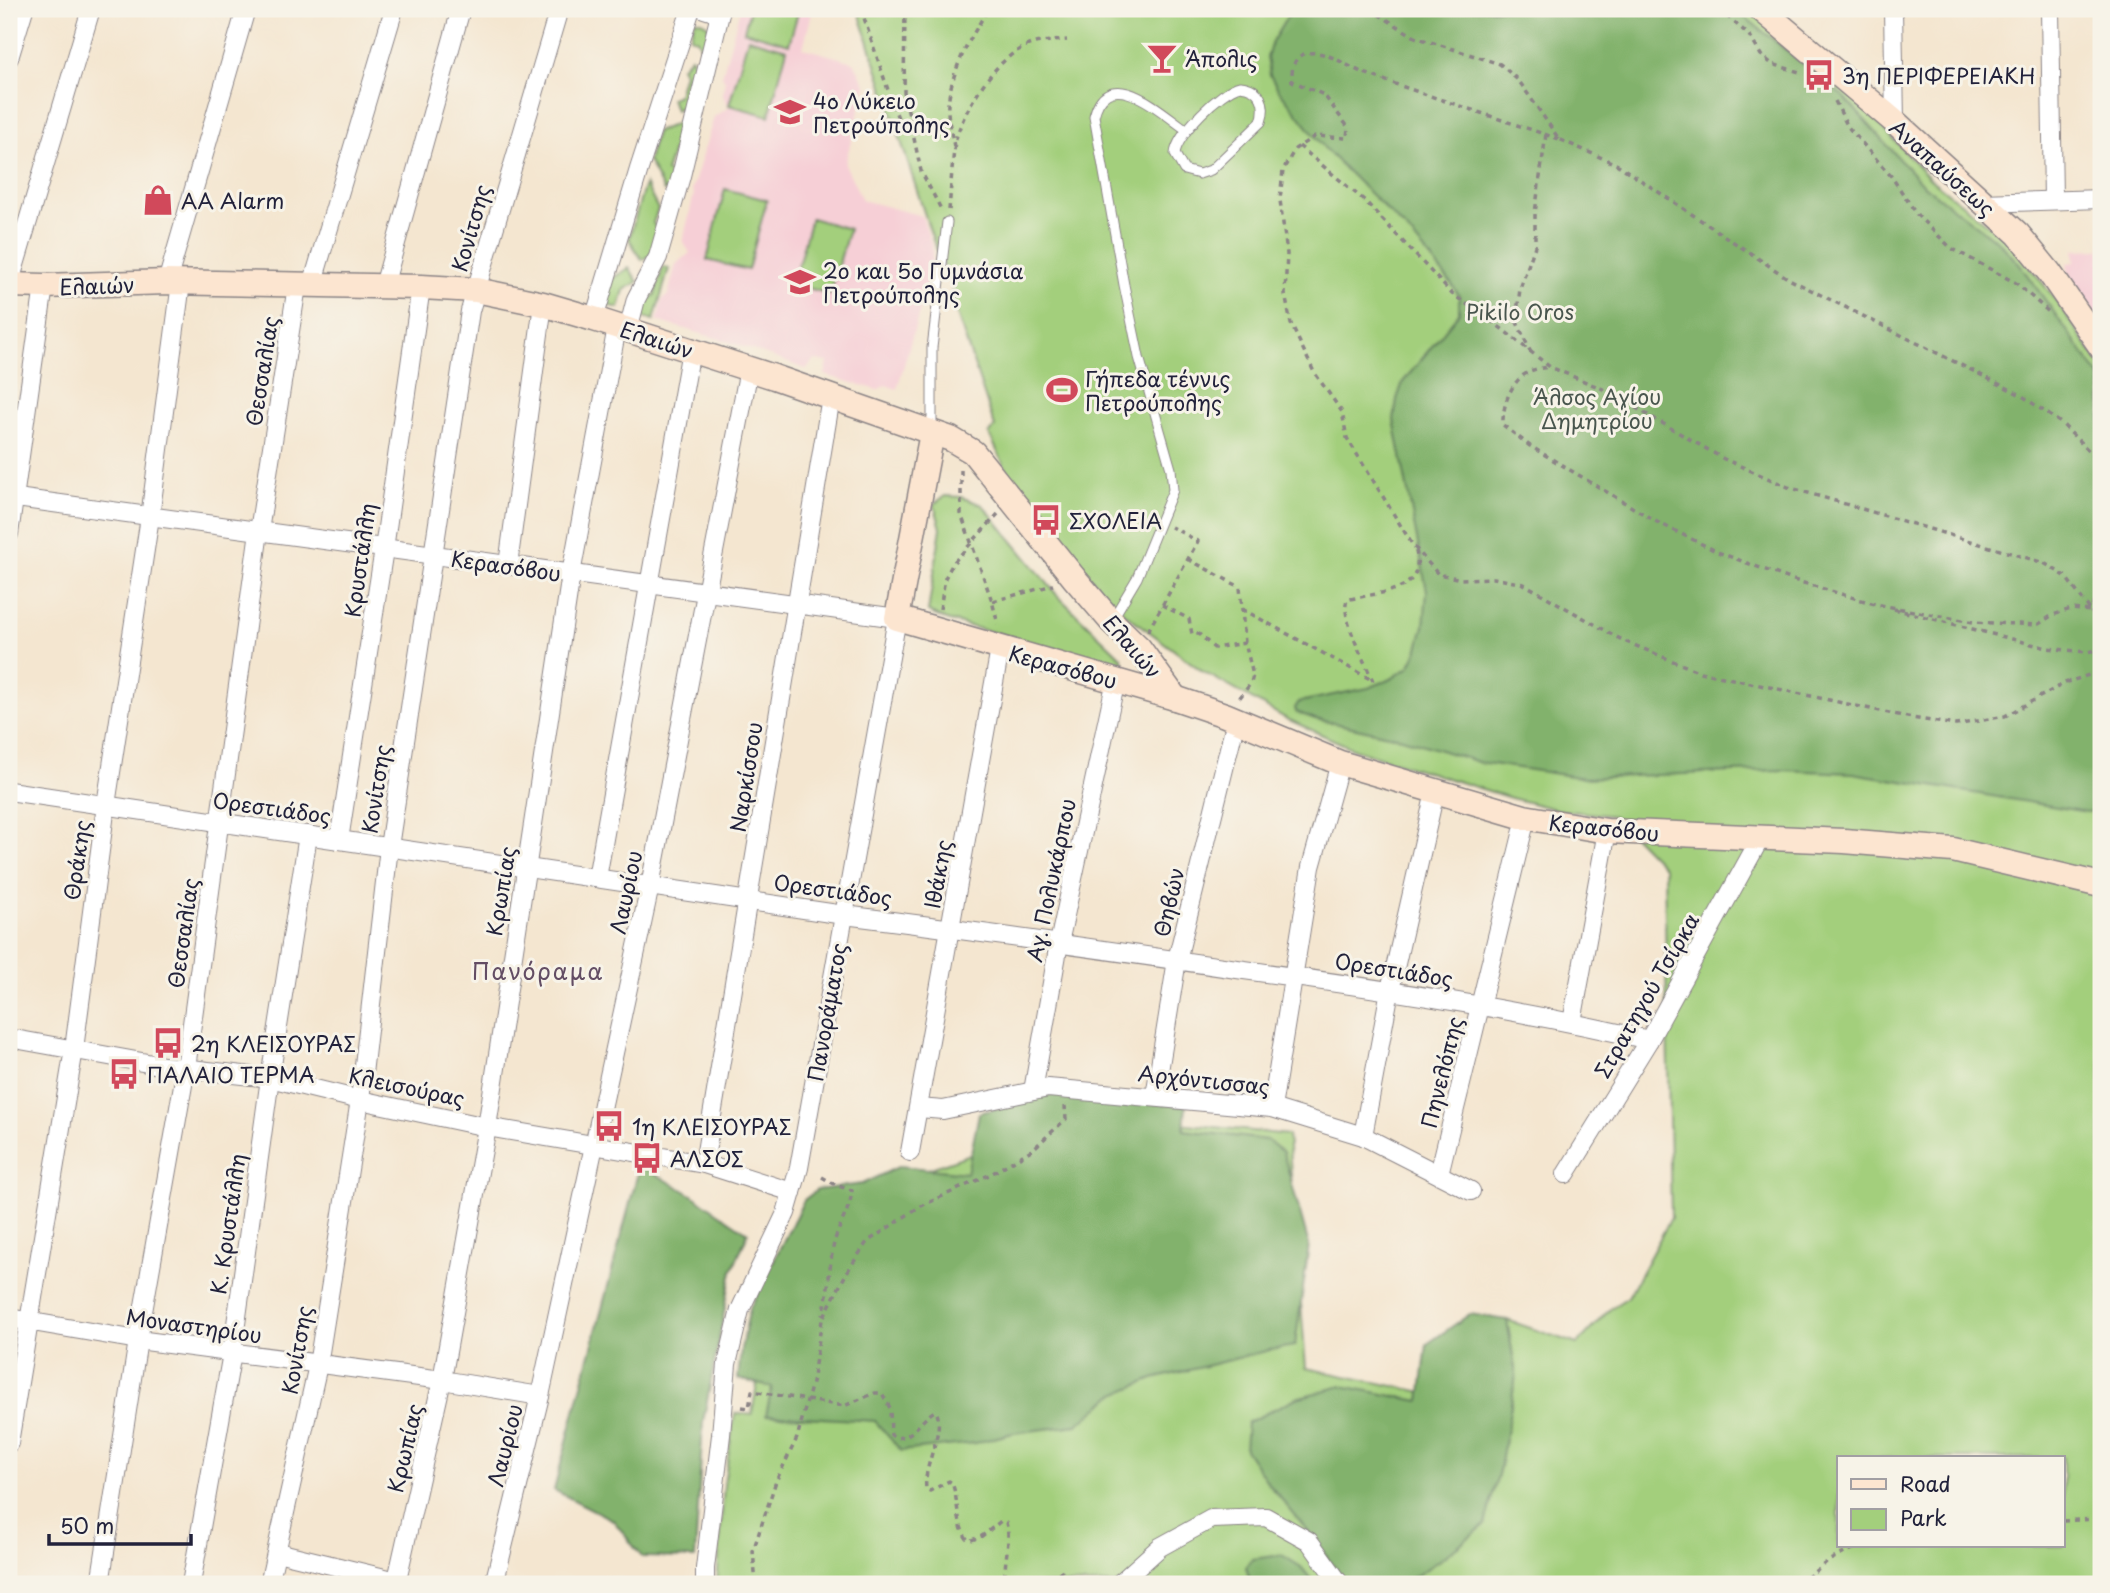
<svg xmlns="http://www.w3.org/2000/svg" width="2110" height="1593" font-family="'Playpen Sans',sans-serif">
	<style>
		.built { fill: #f6cfd6 }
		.green { fill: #a3cf7c; stroke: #62785c; stroke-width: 2; fill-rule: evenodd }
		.forest { fill: #82b26c; stroke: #526a54; stroke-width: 2 }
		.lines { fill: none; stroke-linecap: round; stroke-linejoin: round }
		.lane-casing { stroke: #8b8486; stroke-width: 11 }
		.street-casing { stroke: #8b8486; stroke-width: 20 }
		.secondary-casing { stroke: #8b8486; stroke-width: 27 }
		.path { stroke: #8b8486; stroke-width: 3.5; stroke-dasharray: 5 5; stroke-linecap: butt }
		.lane { stroke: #fff; stroke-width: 9 }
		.street { stroke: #fff; stroke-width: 18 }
		.secondary { stroke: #fce5d0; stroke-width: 24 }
		.labels { text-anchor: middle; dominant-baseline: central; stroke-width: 6; stroke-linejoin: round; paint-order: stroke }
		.poi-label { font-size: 21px; fill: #22223b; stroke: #f7f3e8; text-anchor: start }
		.street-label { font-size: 21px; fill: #22223b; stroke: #f7f3e8 }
		.park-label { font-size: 21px; fill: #49564e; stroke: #f7f3e8 }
		.neighbourhood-label { font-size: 23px; letter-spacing: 2px; fill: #634d64; stroke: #f7f3e8 }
	</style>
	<rect width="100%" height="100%" fill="#f7f3e8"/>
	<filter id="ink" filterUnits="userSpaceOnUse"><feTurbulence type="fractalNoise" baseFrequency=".0143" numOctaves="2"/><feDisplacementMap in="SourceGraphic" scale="14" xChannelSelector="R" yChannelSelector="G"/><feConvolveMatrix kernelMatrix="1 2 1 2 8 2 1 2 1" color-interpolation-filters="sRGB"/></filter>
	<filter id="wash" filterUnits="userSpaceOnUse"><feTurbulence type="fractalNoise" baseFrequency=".00686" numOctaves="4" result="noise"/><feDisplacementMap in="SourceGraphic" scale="28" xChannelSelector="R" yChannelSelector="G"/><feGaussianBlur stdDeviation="1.57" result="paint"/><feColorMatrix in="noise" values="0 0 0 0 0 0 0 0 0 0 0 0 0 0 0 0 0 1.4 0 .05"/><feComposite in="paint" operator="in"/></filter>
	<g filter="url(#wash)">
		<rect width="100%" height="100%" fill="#f4e6d0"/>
		<g class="built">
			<path d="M740,9H813L803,48L854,62L866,85L845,164L862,200L922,216L932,246V268L897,389L885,385L878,390L825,375L828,362L815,360L806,369L730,342L657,321L662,300L668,295L676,264L690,253L683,241L694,194L692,190L714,117L729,107L722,94L725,81L722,76Z"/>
			<path d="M2101,249V319L2097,320L2069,276L2067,263L2075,262L2074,250Z"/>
		</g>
		<g class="green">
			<path d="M750,9H799L789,44L744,31Z"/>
			<path d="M858,9H1747L1852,94L1930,179L2008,240L2049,291L2101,366V1584H717L724,1484L735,1413L752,1414L773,1291L888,1183L1087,1113L1288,1135L1306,1368L1510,1410L1516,1375L1507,1320L1577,1344L1611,1308L1628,1297L1671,1218L1664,867L1614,816L1559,810L1511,798L1354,749L1287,719L1202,671L1123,612L1100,589L1027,503L1004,465L989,434L995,427L954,305L952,284L934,243ZM1839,1458H2063V1546H1839Z"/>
			<path d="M695,20L704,22L709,27L704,52L697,39L690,37Z"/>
			<path d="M748,38L787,49L769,116L729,105Z"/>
			<path d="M691,57L701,72L692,103L675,110L671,98L678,95L684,73L681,67Z"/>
			<path d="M683,121L686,125L681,142L676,141L666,172L672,174L669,190L664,191L648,161L656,132Z"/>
			<path d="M645,184L658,209L653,223L658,230L652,254L642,260L629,239Z"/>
			<path d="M725,189L767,200L748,270L707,260Z"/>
			<path d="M811,218L849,229L830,294L793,284Z"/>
			<path d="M663,267L669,268L654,320L638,316L641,304L655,295Z"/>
			<path d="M629,268L638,282L624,290L619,308L603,304L610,280Z"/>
			<path d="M945,496L961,497L983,505L1057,595L1122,658L1123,665H1119L946,620L928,612L941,528L934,504Z"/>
		</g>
		<g class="forest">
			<path d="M1292,9H1735L1844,97L1922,184L2001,244L2020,265L2101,378V810L2087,812L1853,773L1782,770L1584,778L1478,762L1402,738L1315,719L1296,712L1295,708L1299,702L1368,688L1391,679L1409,667L1417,652L1424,626L1427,591L1394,420L1397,399L1403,382L1459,313V296L1451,283L1408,231L1326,150L1278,89L1270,75L1267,57L1272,42Z"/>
			<path d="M1053,1094L1186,1106L1184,1130L1267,1140L1283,1152L1309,1245L1295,1346L1270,1350L1153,1379L1113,1395L1077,1425L1013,1433L975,1443L901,1451L875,1421L766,1415L772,1387L738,1379L741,1349L750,1308L804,1200L817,1190L862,1184L900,1166L967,1173L979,1113Z"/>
			<path d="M640,1165L692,1195L748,1233L732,1271L703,1422L695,1558L642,1557L613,1520L554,1490Z"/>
			<path d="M1470,1314L1507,1320L1516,1375L1501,1463L1485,1525L1441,1559L1404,1584H1347L1311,1535L1268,1483L1245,1449L1247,1423L1296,1398L1342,1386L1420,1401L1427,1344Z"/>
			<path d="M1282,1555L1301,1567L1315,1584H1251L1246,1567L1253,1559Z"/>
		</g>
	</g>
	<g filter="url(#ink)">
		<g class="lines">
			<defs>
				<g id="lane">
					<path d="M1240,86C1261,88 1267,104 1261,122L1211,170L1199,174L1184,170L1175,154C1176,135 1221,90 1240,86Z"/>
					<path d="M932,429V348L947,222"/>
					<path d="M1112,620L1137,578L1173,490L1171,469L1139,357L1124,285L1094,116C1107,61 1162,113 1187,130"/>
				</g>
				<g id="street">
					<path d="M1893,9L1895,122"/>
					<path d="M2050,9L2053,200"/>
					<path d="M9,58L24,9"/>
					<path d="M1983,203L2101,199"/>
					<path d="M167,282L246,9"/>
					<path d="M9,285L91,9"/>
					<path d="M312,285L394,9"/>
					<path d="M384,286L461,9"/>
					<path d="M594,319L639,169L691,9"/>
					<path d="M628,330L636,299L658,257L681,176L720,14L704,9"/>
					<path d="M9,497L897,618L799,1168L786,1213L740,1310L727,1364L721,1435L705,1568V1584"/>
					<path d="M9,534L44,286"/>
					<path d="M508,565L543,304"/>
					<path d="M9,791L844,915C975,931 1106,950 1237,969C1375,988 1513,1008 1649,1040"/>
					<path d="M339,840L384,549L421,287"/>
					<path d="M597,878L691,350"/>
					<path d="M1572,1022L1607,831"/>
					<path d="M9,1038L164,1066L270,1078L360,1100L487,1127L704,1164L792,1192"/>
					<path d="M1033,1091L1059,943L1116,680"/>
					<path d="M1155,1096L1177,960L1236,720"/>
					<path d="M919,1108L943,1110L1048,1088L1272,1108L1363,1136L1471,1191"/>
					<path d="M1272,1108L1311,867L1340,763"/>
					<path d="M1363,1136L1390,990L1435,792"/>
					<path d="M910,1152L1000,649"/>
					<path d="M704,1164L831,397"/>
					<path d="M1439,1174L1526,818"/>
					<path d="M1566,1174L1649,1040L1761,837"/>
					<path d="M9,1318L138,1340L442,1380L540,1396"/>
					<path d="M9,1443L74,1049L106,805L150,517L181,283"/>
					<path d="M277,1552L397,1581"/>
					<path d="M100,1584L138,1340L186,1068L259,531L297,286"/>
					<path d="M191,1584L232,1353L270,1078L308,835"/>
					<path d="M269,1584L318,1365L360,1100L389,847L470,311L559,9"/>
					<path d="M396,1584L442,1380L487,1127L571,574L617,327"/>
					<path d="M494,1584L540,1396L650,886L749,369"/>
					<path d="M1119,1584L1160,1547L1211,1519L1266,1517L1309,1541L1340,1584"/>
				</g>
				<g id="secondary">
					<path d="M1761,9L1895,122L2018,234L2049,272L2101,347"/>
					<path d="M9,285L44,286L167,282L421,287L476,290L543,304L594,319L774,377L951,439L973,452L1075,579L1111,621L1139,648L1175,698"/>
					<path d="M932,433L897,618L1175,698L1225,715L1340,763L1524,817L1607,831L1844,841L1953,850L2101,885"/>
				</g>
			</defs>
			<use href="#lane" class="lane-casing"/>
			<use href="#street" class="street-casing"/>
			<use href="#secondary" class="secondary-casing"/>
			<g class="path">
				<path d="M861,9L894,108L900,123L912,129"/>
				<path d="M905,9L904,92L921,171L942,211"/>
				<path d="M1370,9L1415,37L1500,64L1519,81L1559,139L1618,165L1789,279L2021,395L2062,424L2093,455L2101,475"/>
				<path d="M1719,9L1749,35L1761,55L1772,64L1803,73"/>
				<path d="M1835,101L1848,127L1891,176L1918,216L1951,248L2016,283L2050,313"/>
				<path d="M1559,139C1494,117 1428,96 1364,73C1347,67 1327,50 1309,53C1294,54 1291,69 1292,81L1324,95L1348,127L1347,138L1315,136L1295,149L1283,170L1280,200L1287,254L1285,294L1291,324L1314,372L1342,412L1347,438L1412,544L1438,574L1461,579L1494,578L1524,584L1624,641L1700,672L1912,718L1956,725L2005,716L2065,683L2095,673L2101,665"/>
				<path d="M1299,146L1365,201L1452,294L1497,325L1550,367L1603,389L1724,459L1788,487L2044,563L2065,576L2091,611L2071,609L2053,615L2037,625L1973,622L1875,604L1790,579L1720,553L1657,522L1530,446L1503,425C1502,405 1512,377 1533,370C1538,368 1544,368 1550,367"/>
				<path d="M954,147C952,134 947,118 948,104C952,68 970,39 988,9"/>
				<path d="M949,210C951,190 952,153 957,135C968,102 999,52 1035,43C1045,41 1056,41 1067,40"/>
				<path d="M1531,353L1516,320L1520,289L1535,246V213L1546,134"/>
				<path d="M2094,367L2101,378"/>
				<path d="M961,470V514L992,601L998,624"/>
				<path d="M1188,559L1240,587L1245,643L1253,675L1251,683L1238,700"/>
				<path d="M2101,583L2098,587L2091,611L2101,626"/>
				<path d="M993,601L1053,585"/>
				<path d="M1162,605L1189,619L1192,634H1199L1214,648L1245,643"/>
				<path d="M940,609L945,578L953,563L998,514"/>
				<path d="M1242,609L1372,680"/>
				<path d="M1894,609L2047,648L2087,652L2101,649"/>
				<path d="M1148,631L1198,541L1171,527"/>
				<path d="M1373,681C1366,664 1340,617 1347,600C1378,591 1426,595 1416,551"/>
				<path d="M822,1177L838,1186L852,1190C851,1208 839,1224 834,1243C829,1266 829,1291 823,1315"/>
				<path d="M742,1407L749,1408L752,1391L844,1406L875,1393H882L890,1408L891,1435L896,1438C915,1437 920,1419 935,1411L937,1413C944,1434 923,1465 926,1489L930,1491L949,1481L952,1483C959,1500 956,1528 969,1541L982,1536L1001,1521L1006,1523C1012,1543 1002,1564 1006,1584"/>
				<path d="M2063,1521L2094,1519L2101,1515"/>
				<path d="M756,1584L753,1551L776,1481L797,1438L812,1383L822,1320L847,1272L867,1242L919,1207L991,1174L1033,1149L1066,1119L1065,1106"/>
				<path d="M1042,1584L1063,1570"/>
				<path d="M1799,1584L1828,1561L1859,1546"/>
			</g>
			<use href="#lane" class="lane"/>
			<use href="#street" class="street"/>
			<use href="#secondary" class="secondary"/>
		</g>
	</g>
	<defs>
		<symbol id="bar-bare" viewBox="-9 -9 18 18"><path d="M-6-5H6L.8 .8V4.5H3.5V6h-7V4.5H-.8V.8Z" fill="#d1495b" stroke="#f7f3e8" stroke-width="2.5" paint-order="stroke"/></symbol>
		<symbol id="bus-bare" viewBox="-9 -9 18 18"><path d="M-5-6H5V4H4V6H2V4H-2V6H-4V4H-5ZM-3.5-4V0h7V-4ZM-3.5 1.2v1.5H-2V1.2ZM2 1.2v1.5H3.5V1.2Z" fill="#d1495b" stroke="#f7f3e8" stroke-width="2.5" paint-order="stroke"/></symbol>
		<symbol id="school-bare" viewBox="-9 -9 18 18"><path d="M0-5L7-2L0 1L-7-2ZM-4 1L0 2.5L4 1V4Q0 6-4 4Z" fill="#d1495b" stroke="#f7f3e8" stroke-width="2.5" paint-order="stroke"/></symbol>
		<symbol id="shop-bare" viewBox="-9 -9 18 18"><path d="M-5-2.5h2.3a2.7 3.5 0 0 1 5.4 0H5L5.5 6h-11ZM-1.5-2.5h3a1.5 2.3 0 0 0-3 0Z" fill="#d1495b" stroke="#f7f3e8" stroke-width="2.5" paint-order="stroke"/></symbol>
		<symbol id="stadium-bare" viewBox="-9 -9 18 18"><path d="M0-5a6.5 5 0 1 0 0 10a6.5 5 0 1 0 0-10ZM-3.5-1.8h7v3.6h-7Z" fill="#d1495b" stroke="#f7f3e8" stroke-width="2.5" paint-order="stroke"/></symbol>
	</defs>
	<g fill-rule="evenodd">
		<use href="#bar-bare" x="1140" y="36" width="44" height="44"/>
		<use href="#bus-bare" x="1797" y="53" width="44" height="44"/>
		<use href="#school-bare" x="768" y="90" width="44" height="44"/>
		<use href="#shop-bare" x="136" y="178" width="44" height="44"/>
		<use href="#school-bare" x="778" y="260" width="44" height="44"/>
		<use href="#stadium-bare" x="1040" y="368" width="44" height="44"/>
		<use href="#bus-bare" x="1024" y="498" width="44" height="44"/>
		<use href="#bus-bare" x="146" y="1021" width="44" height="44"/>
		<use href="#bus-bare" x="102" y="1052" width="44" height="44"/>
		<use href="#bus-bare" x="587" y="1104" width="44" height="44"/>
		<use href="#bus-bare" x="625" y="1136" width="44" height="44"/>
	</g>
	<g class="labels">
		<g class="poi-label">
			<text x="1185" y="58">Άπολις</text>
			<text x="1842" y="75">3η ΠΕΡΙΦΕΡΕΙΑΚΗ</text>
			<text x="813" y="100">4ο Λύκειο<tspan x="813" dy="24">Πετρούπολης</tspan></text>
			<text x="181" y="200">AA Alarm</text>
			<text x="823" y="270">2ο και 5ο Γυμνάσια<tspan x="823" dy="24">Πετρούπολης</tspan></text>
			<text x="1085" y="378">Γήπεδα τέννις<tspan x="1085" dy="24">Πετρούπολης</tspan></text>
			<text x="1069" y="520">ΣΧΟΛΕΙΑ</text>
			<text x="191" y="1043">2η ΚΛΕΙΣΟΥΡΑΣ</text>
			<text x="147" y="1074">ΠΑΛΑΙΟ ΤΕΡΜΑ</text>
			<text x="632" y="1126">1η ΚΛΕΙΣΟΥΡΑΣ</text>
			<text x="670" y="1158">ΑΛΣΟΣ</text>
		</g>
		<g class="street-label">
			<text transform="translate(1943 167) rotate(42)">Αναπαύσεως</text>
			<text transform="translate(470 228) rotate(-74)">Κονίτσης</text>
			<text transform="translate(97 285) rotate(-2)">Ελαιών</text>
			<text transform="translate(657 339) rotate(18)">Ελαιών</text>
			<text transform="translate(261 371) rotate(-81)">Θεσσαλίας</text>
			<text transform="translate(359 560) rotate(-82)">Κρυστάλλη</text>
			<text transform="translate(506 565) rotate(8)">Κερασόβου</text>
			<text transform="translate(1133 646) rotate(49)">Ελαιών</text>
			<text transform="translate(1063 666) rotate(15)">Κερασόβου</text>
			<text transform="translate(745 777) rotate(-81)">Ναρκίσσου</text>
			<text transform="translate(375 789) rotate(-81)">Κονίτσης</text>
			<text transform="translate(272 807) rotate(8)">Ορεστιάδος</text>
			<text transform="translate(1604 827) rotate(6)">Κερασόβου</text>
			<text transform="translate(76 860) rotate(-82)">Θράκης</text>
			<text transform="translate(937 874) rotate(-80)">Ιθάκης</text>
			<text transform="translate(1050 880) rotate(-78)">Αγ. Πολυκάρπου</text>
			<text transform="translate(833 889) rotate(8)">Ορεστιάδος</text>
			<text transform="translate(500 891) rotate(-81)">Κρωπίας</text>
			<text transform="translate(625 892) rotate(-78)">Λαυρίου</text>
			<text transform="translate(1168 902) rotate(-77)">Θηβών</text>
			<text transform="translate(182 933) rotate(-82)">Θεσσαλίας</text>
			<text transform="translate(1394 969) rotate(9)">Ορεστιάδος</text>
			<text transform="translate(1646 995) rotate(-60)">Στρατηγού Τσίρκα</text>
			<text transform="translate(826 1012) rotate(-80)">Πανοράματος</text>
			<text transform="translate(1441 1072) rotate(-76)">Πηνελόπης</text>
			<text transform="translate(1204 1079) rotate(6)">Αρχόντισσας</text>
			<text transform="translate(407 1086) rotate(12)">Κλεισούρας</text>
			<text transform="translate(227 1224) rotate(-82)">Κ. Κρυστάλλη</text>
			<text transform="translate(194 1325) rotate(8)">Μοναστηρίου</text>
			<text transform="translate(296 1350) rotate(-80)">Κονίτσης</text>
			<text transform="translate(504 1445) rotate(-76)">Λαυρίου</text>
			<text transform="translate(404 1448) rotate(-77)">Κρωπίας</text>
		</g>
		<g class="park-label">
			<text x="1520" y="311">Pikilo Oros</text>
			<text x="1597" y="396">Άλσος Αγίου<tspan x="1597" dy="24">Δημητρίου</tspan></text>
		</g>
		<g class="neighbourhood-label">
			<text x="538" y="970">Πανόραμα</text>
		</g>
	</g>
	<rect width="2110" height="1593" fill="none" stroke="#f7f3e8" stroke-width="35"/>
	<rect x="1837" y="1456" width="228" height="91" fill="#f7f3e8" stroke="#a29fa3" stroke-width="2"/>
	<rect x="1851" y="1479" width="35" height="10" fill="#fce5d0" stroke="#a29fa3" stroke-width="2"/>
	<text x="1900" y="1492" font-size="21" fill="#22223b">Road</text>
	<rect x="1851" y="1509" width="35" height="21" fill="#a3cf7c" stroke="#a29fa3" stroke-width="2"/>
	<text x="1900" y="1526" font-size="21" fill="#22223b">Park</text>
	<path d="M49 1534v10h142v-10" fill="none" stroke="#22223b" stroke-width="3.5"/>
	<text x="60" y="1534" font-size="21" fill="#22223b" stroke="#f7f3e8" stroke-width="5" paint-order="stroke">50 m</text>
</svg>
